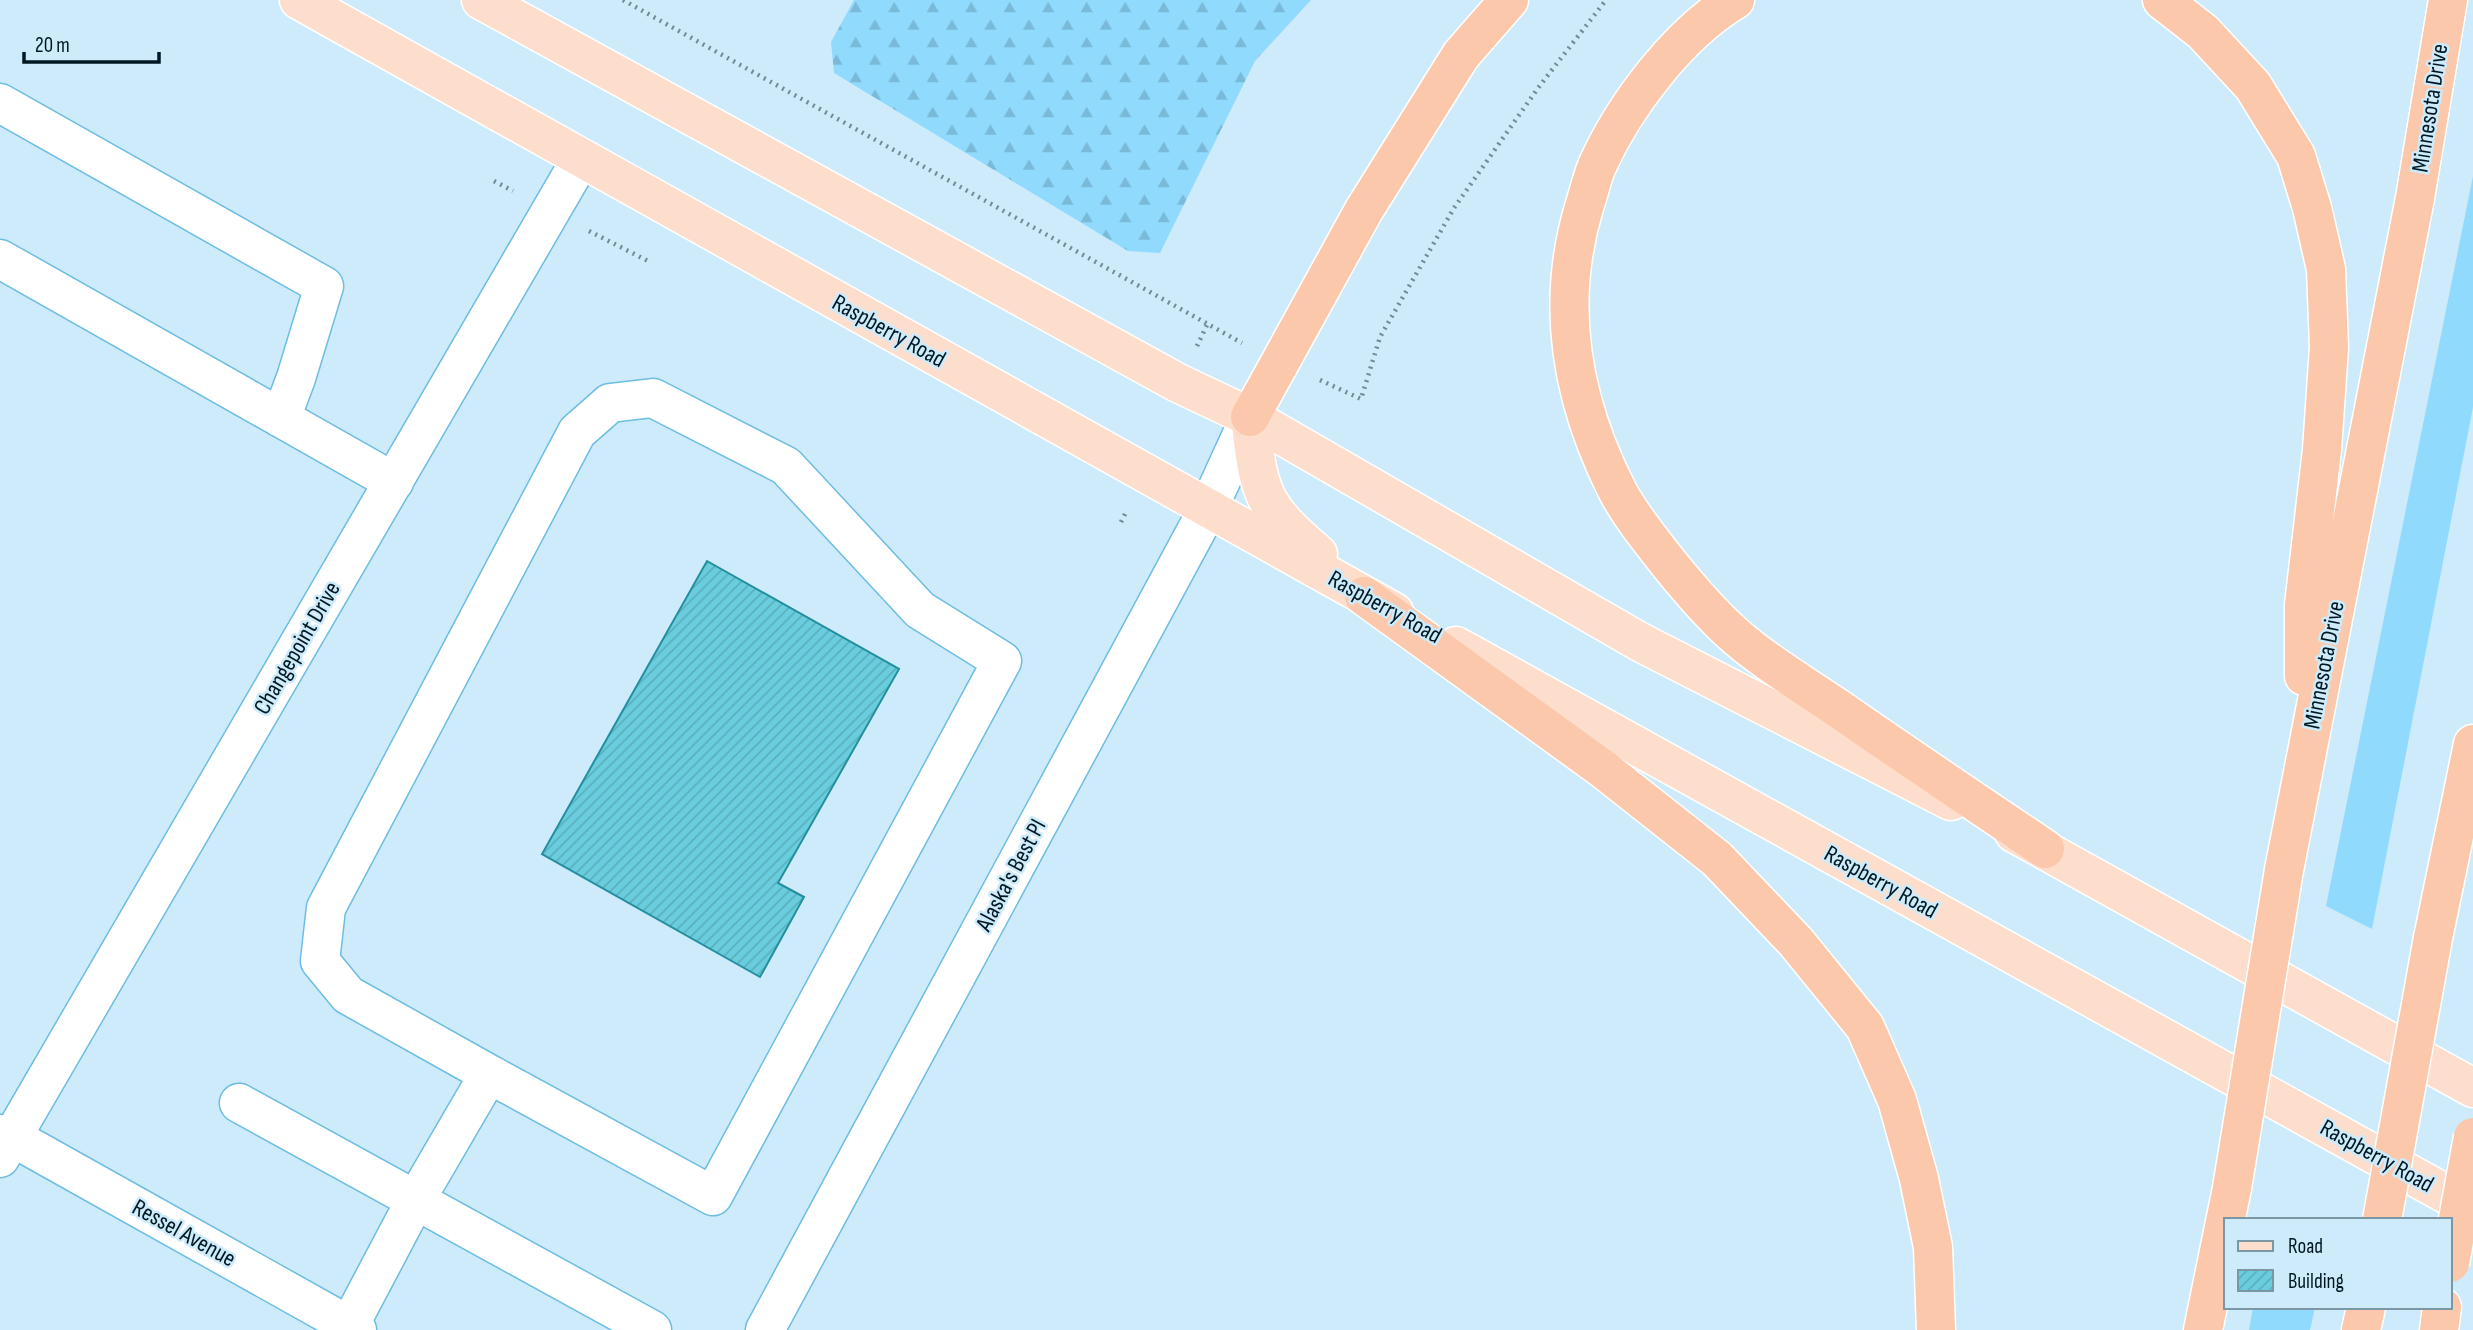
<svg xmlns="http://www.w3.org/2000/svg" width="2473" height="1330" font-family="'Sofia Sans Condensed',sans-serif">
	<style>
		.grass { fill: #90dafe }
		.forest { fill: url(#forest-firs) }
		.building { fill: url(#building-hatch); stroke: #228f9f; stroke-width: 2 }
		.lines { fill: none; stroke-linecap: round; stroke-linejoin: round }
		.minor-casing { stroke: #6dbde3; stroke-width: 41 }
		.major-casing { stroke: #fff; stroke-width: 41 }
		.highway-casing { stroke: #fff; stroke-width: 41 }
		.path { stroke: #708b98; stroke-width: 4.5; stroke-dasharray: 2 5; stroke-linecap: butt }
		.minor { stroke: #fff; stroke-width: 38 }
		.major { stroke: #fddecd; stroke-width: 38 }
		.highway { stroke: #fcc8ab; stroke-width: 38 }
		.highway-bridge-casing { stroke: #fff; stroke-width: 41; stroke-linecap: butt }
		.highway-bridge { stroke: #fcc8ab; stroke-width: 38 }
		.labels { text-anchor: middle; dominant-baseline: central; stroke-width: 5; stroke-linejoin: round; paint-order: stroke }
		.street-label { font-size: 24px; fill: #011823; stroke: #cdebfb }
	</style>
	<defs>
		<pattern id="forest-firs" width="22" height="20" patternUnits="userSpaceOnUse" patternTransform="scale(1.75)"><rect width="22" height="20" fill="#90dafe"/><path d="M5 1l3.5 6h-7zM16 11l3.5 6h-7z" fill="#7abad9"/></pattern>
		<pattern id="building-hatch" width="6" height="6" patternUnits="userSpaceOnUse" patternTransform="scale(1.75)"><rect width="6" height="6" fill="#6acddd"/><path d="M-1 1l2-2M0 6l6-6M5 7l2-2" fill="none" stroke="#5aafbd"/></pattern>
	</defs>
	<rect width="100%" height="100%" fill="#cdebfb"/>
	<g class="grass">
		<path d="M2473,176V407L2372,929L2326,906Z"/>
		<path d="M2253,1307H2315L2310,1330H2249Z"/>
	</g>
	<path class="forest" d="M854,0H1311L1255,61L1160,253L1128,251L834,73L831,42Z"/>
	<path class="building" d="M707,561L899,669L778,883L804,897L760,977L542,854Z"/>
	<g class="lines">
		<defs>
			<g id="minor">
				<path d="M0,103L324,286L296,378L281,418"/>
				<path d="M0,259L394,482"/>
				<path d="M239,1103L652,1330"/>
				<path d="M0,1134L12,1137L357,1330"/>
				<path d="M0,1158L581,159"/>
				<path d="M349,1326L415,1201L489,1074L713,1196L1002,661L920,610L786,466L653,398L610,403L577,432L326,908L320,961L348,995L489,1074"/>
				<path d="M765,1330L1208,509L1250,417"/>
			</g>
			<g id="major">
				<path d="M299,0L1394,612"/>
				<path d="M481,0L1178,383L1250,417L1640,642L1951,801"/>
				<path d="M1250,417C1254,444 1255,478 1269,502C1281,523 1300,538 1318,554"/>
				<path d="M1456,646L2473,1209"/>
				<path d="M2014,833L2473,1088"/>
			</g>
			<g id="highway">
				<path d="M1735,0C1678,34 1624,106 1597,166C1592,178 1589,192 1585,204C1554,304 1571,400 1618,492C1632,518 1652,542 1670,565C1691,591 1714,618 1739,639C1768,664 1804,685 1836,707C1905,755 1975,802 2045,849"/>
				<path d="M2162,0L2203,32L2253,86L2296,156L2312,208L2326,269L2329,347L2322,450L2304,605V676"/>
				<path d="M1250,417L1364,210L1461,55L1509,0"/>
				<path d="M1364,596L1603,769L1717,859L1796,942L1865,1027L1897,1100L1919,1179L1933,1247L1936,1330"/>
				<path d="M2284,870L2415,198L2448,0"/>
				<path d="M2433,938L2473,744"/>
				<path d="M2203,1330L2232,1188"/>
				<path d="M2361,1330L2366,1307"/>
				<path d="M2439,1330L2442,1307"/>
			</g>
		</defs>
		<use href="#minor" class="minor-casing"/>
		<use href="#major" class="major-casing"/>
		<use href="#highway" class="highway-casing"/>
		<g class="path">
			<path d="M623,0L1242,343"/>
			<path d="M494,181L513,191"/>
			<path d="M589,231L648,261"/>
			<path d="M1197,346L1207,325"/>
			<path d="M1320,380L1361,399L1380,337L1454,208L1538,88L1606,0"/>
			<path d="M1121,522L1126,512"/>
		</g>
		<use href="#minor" class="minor"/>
		<use href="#major" class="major"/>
		<use href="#highway" class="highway"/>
		<defs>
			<g id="highway-bridge">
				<path d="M2232,1188L2284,870"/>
				<path d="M2382,1220L2433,938"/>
				<path d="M2450,1263L2473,1137"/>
			</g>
		</defs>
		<use href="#highway-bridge" class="highway-bridge-casing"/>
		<use href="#highway-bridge" class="highway-bridge"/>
	</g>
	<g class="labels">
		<g class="street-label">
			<text transform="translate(2430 108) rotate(-81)">Minnesota Drive</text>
			<text transform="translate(889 331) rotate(29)">Raspberry Road</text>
			<text transform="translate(1385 607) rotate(29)">Raspberry Road</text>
			<text transform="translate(297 648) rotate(-60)">Changepoint Drive</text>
			<text transform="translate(2324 665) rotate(-79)">Minnesota Drive</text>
			<text transform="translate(1011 875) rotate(-62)">Alaska's Best PI</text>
			<text transform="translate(1881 882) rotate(29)">Raspberry Road</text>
			<text transform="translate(2377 1156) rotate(29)">Raspberry Road</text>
			<text transform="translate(184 1233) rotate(29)">Ressel Avenue</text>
		</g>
	</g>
	<rect x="2224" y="1218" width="228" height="91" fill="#cdebfb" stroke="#7b97a5" stroke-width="2"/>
	<rect x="2238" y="1241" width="35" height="10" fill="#fddecd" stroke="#7b97a5" stroke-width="2"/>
	<text x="2288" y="1253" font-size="21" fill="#011823">Road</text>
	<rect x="2238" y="1270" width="35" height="21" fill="url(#building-hatch)" stroke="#7b97a5" stroke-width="2"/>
	<text x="2288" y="1288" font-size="21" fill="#011823">Building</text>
	<path d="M24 52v10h135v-10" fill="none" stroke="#011823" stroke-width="3.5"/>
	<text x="35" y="52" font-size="21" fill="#011823" stroke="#cdebfb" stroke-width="5" paint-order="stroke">20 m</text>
</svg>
